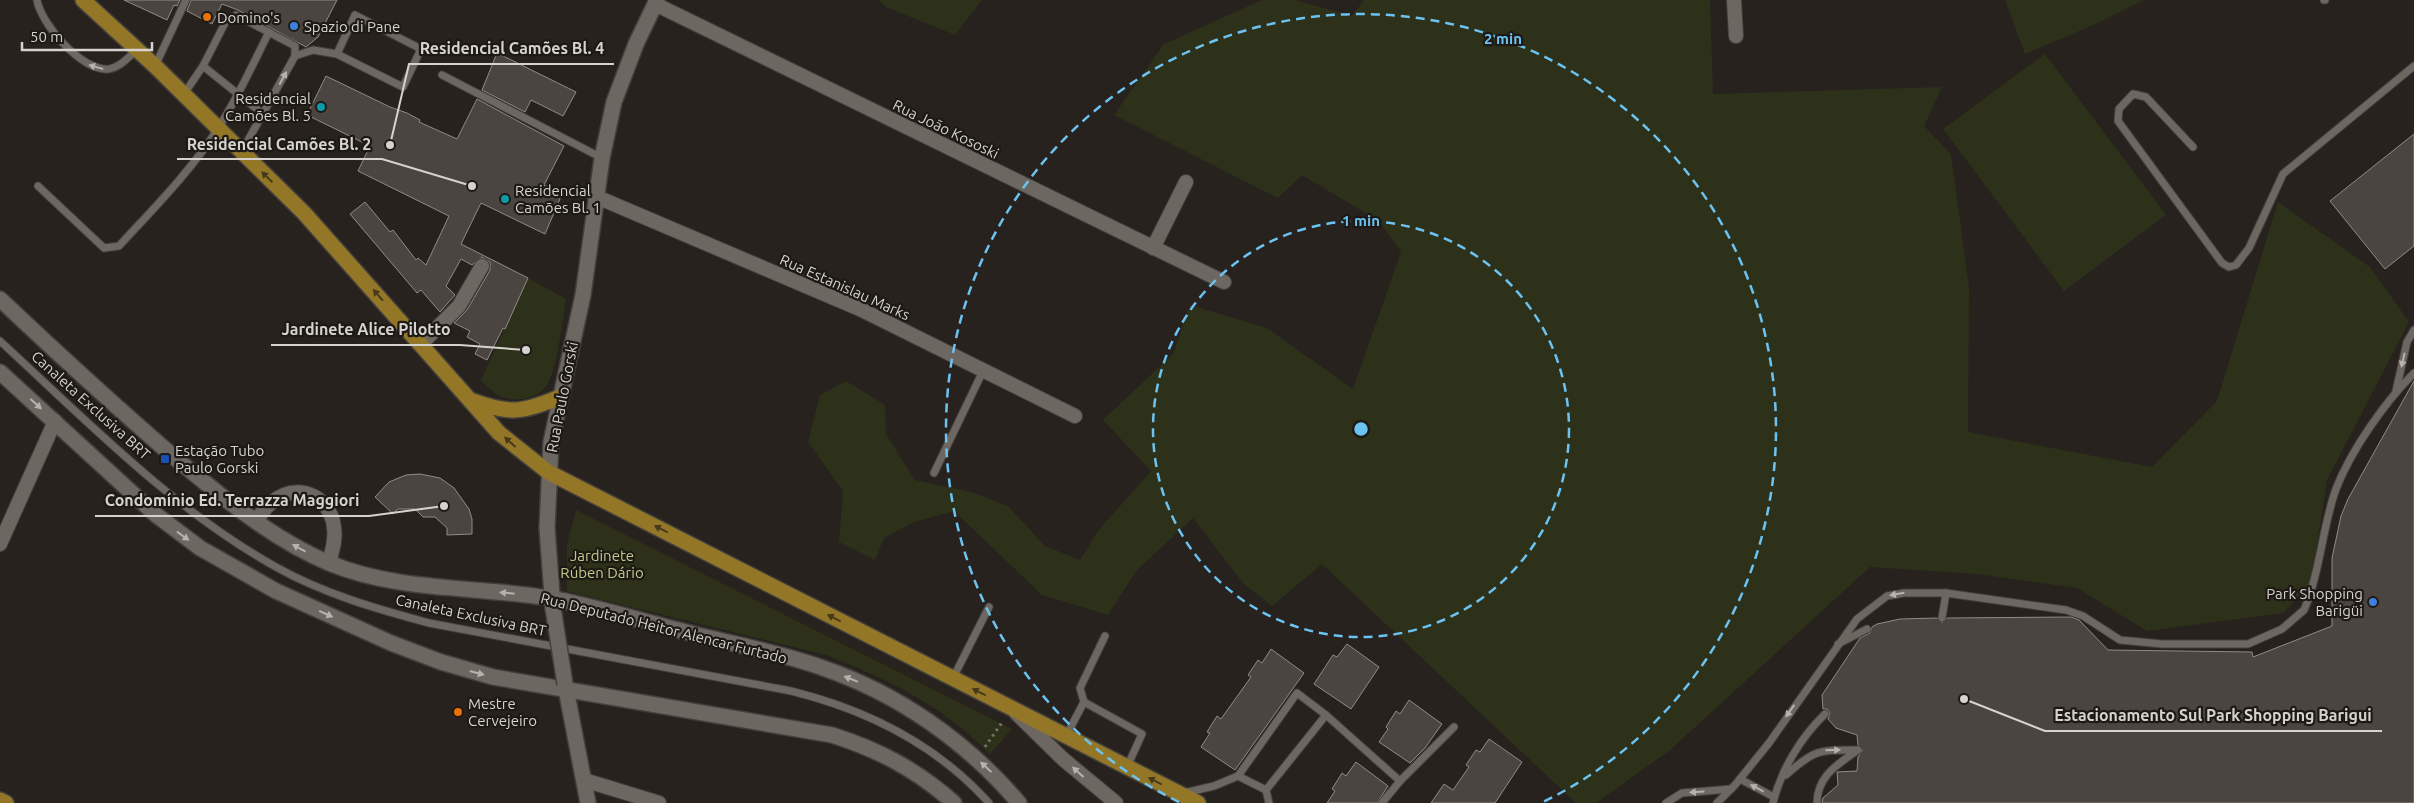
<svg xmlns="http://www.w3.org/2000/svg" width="2414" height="803" font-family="Ubuntu,sans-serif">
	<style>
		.green { fill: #2d311a }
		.building { fill: #4a4540; stroke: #918b86 }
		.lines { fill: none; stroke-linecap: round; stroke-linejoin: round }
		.lane-casing { stroke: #433f3c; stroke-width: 9 }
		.street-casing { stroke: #433f3c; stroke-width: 16 }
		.secondary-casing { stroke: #433f3c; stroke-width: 18 }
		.primary-casing { stroke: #433f3c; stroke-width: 18 }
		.path { stroke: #75716d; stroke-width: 3; stroke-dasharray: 2.5 4; stroke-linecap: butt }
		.lane { stroke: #6d6762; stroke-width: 7 }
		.street { stroke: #6d6762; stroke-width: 14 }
		.secondary { stroke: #6d6762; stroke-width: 15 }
		.primary { stroke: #937727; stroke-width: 15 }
		.secondary-bridge-casing { stroke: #433f3c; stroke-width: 18; stroke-linecap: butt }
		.secondary-bridge { stroke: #6d6762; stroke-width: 15 }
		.oneway { fill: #b6b2ae }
		.oneway2 { fill: #463a1b }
		.ring { fill: none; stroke: #6cc3f2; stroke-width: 2.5; stroke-dasharray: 9 6 }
		.food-dot { fill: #e8710a; stroke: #1d1915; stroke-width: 2 }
		.shop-dot { fill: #3f7fe0; stroke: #1d1915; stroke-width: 2 }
		.culture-dot { fill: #0f9aa8; stroke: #1d1915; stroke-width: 2 }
		.transit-dot { fill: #1a4fb4; stroke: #1d1915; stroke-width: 2 }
		.labels { text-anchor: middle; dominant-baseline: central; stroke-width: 4.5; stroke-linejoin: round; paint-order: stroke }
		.poi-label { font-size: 15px; fill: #d5d2cf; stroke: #1d1915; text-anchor: start }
		.street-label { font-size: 15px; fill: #d5d2cf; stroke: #1d1915 }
		.park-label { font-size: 15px; fill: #c0cc8a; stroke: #1d1915 }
		.centre { fill: #6cc3f2; stroke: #1d1915; stroke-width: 2.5 }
		.ring-label { font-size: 15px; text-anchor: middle; font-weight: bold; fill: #6cc3f2; stroke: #1d1915; stroke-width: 4.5; stroke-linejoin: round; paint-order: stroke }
		.leader { fill: none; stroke: #d5d2cf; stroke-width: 2 }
		.callout-dot { fill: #d5d2cf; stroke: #1d1915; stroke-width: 2 }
		.callout-label { font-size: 16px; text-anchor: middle; font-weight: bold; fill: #d5d2cf; stroke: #1d1915; stroke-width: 4.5; stroke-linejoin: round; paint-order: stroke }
	</style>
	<rect width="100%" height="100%" fill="#27221e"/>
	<g class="green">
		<path d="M879,0H982L955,35L886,7Z"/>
		<path d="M1262,0H1295L1352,16L1364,0H1710L1713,94L1942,87L1924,126L1951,154L1969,287L1968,432L2152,467L2217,401L2278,202L2370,267L2409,322L2327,480L2311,583L2283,613L2147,631L2077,588L1977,574L1870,567L1669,751L1596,803H1576L1322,564L1272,606L1243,583L1193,518L1137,570L1108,615L1042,595L954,511L914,522L884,538L875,560L839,542L843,491L808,442L820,395L846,381L885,405L886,434L915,480L971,492L1008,506L1045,546L1080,560L1098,531L1151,471L1103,420L1173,354L1190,305L1267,328L1353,389L1401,252L1379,221L1302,175L1278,198L1114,115L1164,44Z"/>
		<path d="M2005,0H2144L2098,23L2025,54Z"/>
		<path d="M2045,54L2166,215L2064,291L1943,129Z"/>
		<path d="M528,278L566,299C562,321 558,367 547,385C541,394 531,398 521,399C502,401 493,393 481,380Z"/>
		<path d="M576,510L1012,729L990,754C941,705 890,680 826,655L567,591V544Z"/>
	</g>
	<g class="building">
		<path d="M124,0H180L177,6L174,5L167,20Z"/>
		<path d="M191,0H337L318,37L306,47L238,10L222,4L212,24L187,11Z"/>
		<path d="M497,53L576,92L563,116L531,100L525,112L482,90Z"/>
		<path d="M326,76L390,107L407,113L420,120L419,122L457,139L477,99L564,146L544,185L562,194L545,234L481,203L461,244L528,278L505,329L503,328L487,360L475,354L480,344L467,337L470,331L454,323L467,310L490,270V262L482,257L472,265L461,259L446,286L455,295L440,312L421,290L417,293L350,214L365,202L390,232L393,230L416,260L418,258L426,265L449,216L358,171L370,146L307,115Z"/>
		<path d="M2414,134V246L2385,269L2330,201Z"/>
		<path d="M2414,381V803H1822L1823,798L1838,785L1837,772L1857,771L1858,757L1863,750L1858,745L1857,735L1836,728L1828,719L1830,713L1827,709H1823L1822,695L1860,638L1870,633L1872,627L1877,624L1900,619L1937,618L1942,623L1947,618L2071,617L2079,620L2108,650L2252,652L2253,657L2332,626V558L2341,516L2348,499Z"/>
		<path d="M420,474L440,478L454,488L469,509L472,519V534L447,535V528L435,517H423L415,509H398L393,514L375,497L389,482L406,475Z"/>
		<path d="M1347,644L1379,667L1351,709L1314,684L1333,655L1337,657Z"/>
		<path d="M1271,649L1304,673L1235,770L1201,747L1210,733L1207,732L1217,716L1221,719L1251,677L1248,675L1258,660L1262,663Z"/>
		<path d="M1409,700L1442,724L1425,748L1410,763L1379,742L1388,729L1386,727L1396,711L1400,714Z"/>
		<path d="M1489,739L1522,762L1495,803H1431L1444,784L1453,790L1469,767L1466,765L1476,750L1480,752Z"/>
		<path d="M1356,762L1388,786L1377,803H1327L1335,791L1332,789L1342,773L1346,776Z"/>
	</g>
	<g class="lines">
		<defs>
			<g id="lane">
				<path d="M37,0C41,24 82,72 109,69C121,67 128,57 137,50"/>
				<path d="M2324,0H2325"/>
				<path d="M295,56L313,50L337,54L355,15L421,49L403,87L337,54"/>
				<path d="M155,66L186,0"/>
				<path d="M203,66L263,114"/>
				<path d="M442,75L602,158"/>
				<path d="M184,94L203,66L226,21L236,15L295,46V56L242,151"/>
				<path d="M2193,147L2146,97L2133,94L2119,109L2118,121L2222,263L2229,267L2236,265L2249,248L2283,174L2414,66"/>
				<path d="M38,186L104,248L119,246C154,208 191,171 219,127C238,97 253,64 269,32"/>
				<path d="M0,341C87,421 172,509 276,567C324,594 377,609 429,623L791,691C868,710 936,744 989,803"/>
				<path d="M2396,391L2407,342L2414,330"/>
				<path d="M934,473L983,371"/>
				<path d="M1942,618L1946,593"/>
				<path d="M1838,644L1867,629"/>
				<path d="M953,678L989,607"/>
				<path d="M1084,702L1080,688L1105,636"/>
				<path d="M1066,736L1084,702L1142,734L1127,767"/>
				<path d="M1786,775C1815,749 1819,750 1858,750"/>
				<path d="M1238,776L1266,790"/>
				<path d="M1740,779L1774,797"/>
				<path d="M1184,793L1214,786L1238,776L1297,693L1326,715L1400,781L1454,727"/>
				<path d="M1269,803L1266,790L1326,715"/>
				<path d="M1382,803L1400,781"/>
				<path d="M1666,803L1682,793L1731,789"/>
				<path d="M1717,803L1735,785L1769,743L1857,619L1887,596L1904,593H1946L2066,610L2083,616L2120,640L2162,644H2248L2282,629L2304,610L2308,600C2321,564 2323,525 2336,489C2351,450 2385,402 2414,373"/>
				<path d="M1773,803C1781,770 1801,737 1825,714"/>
				<path d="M1817,803C1817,776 1838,764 1858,750"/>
			</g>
			<g id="street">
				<path d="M1734,0L1736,36"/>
				<path d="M655,4L1224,282"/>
				<path d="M597,197L862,310L1075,416"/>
				<path d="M1153,248L1186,182"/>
				<path d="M421,344L459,306L482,266"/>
				<path d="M256,521C263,510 271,500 284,495C308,485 332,503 334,528C336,540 332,551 329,563"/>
				<path d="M0,544L55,421"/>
				<path d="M1016,713L1063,759L1116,803"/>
				<path d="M584,780L659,803"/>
			</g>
			<g id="secondary">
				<path d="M0,299C57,353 115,406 174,457C222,497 272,539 329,563C399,592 476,586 549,598C595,606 641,621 686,632C732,644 779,652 823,668C899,694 967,742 1019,803"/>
				<path d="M0,372L155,514L200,548L276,591L391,643L441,662L493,677L832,735C879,750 917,770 954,803"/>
				<path d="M553,608L547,528L551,442L583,295L602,158L614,102L636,44L657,0"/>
				<path d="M565,684L588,803"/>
			</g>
			<g id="primary">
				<path d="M83,0L155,66L304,213L499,433L548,472L1198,803"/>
				<path d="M473,401C512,415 522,412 560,397"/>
				<path d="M0,800L6,803"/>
			</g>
		</defs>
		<use href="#lane" class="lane-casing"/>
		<use href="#street" class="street-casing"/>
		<use href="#secondary" class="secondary-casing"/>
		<use href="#primary" class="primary-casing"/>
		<path class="path" d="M985,747L1003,721"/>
		<use href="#lane" class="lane"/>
		<use href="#street" class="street"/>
		<use href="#secondary" class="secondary"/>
		<use href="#primary" class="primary"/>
		<defs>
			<path id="secondary-bridge" d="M553,608L565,684"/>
		</defs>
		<use href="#secondary-bridge" class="secondary-bridge-casing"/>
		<use href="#secondary-bridge" class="secondary-bridge"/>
	</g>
	<defs><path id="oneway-solid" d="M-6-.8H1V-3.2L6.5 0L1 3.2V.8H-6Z" transform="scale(1.25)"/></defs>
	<g class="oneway">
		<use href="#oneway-solid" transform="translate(96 67) rotate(-164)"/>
		<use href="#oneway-solid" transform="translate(283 78) rotate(-61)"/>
		<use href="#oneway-solid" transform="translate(2403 360) rotate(103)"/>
		<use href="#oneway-solid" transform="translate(36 404) rotate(42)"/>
		<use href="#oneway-solid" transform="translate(183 536) rotate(36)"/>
		<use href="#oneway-solid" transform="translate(299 548) rotate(-151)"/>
		<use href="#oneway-solid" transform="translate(507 593) rotate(-174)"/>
		<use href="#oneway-solid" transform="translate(1897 594) rotate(170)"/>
		<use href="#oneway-solid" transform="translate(326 614) rotate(24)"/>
		<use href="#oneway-solid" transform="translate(477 673) rotate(15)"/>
		<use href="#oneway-solid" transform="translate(851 679) rotate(-158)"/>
		<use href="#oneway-solid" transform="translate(1790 711) rotate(125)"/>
		<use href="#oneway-solid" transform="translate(1833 750) rotate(-1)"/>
		<use href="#oneway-solid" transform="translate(986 767) rotate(-137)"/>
		<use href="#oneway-solid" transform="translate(1078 772) rotate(-138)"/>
		<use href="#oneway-solid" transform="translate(1757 788) rotate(-152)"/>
		<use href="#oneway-solid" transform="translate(1697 792) rotate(176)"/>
	</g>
	<g class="oneway2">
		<use href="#oneway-solid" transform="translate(267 177) rotate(-135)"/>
		<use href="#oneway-solid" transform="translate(378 295) rotate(-131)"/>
		<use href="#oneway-solid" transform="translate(510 442) rotate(-138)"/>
		<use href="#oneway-solid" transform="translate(661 529) rotate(-153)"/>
		<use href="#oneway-solid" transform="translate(834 618) rotate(-153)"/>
		<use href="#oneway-solid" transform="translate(979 692) rotate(-153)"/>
		<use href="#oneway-solid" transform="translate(1155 781) rotate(-153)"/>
	</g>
	<g class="ring">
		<circle cx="1361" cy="429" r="208"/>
		<path d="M1179 802A415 415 0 1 1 1543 802"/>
	</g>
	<g class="food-dot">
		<circle cx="207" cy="17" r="5"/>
		<circle cx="458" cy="712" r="5"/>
	</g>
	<g class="shop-dot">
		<circle cx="294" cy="26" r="5"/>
		<circle cx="2373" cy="602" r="5"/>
	</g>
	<g class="culture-dot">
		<circle cx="321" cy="107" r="5"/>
		<circle cx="505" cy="199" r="5"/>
	</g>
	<rect class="transit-dot" x="160" y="454" width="10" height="10" rx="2.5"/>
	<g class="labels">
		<g class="poi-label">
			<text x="217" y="17">Domino's</text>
			<text x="304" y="26">Spazio di Pane</text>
			<text x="311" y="98" text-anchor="end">Residencial<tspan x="311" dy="17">Camões Bl. 5</tspan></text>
			<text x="515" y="190">Residencial<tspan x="515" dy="17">Camões Bl. 1</tspan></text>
			<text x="175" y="450">Estação Tubo<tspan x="175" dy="17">Paulo Gorski</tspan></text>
			<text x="2363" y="593" text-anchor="end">Park Shopping<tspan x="2363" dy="17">Barigüi</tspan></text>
			<text x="468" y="703">Mestre<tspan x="468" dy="17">Cervejeiro</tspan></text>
		</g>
		<g class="street-label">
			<text transform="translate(946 129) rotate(26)">Rua João Kososki</text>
			<text transform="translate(845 287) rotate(24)">Rua Estanislau Marks</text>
			<text transform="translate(562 397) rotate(-79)">Rua Paulo Gorski</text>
			<text transform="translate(91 405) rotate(42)">Canaleta Exclusiva BRT</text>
			<text transform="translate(471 615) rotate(12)">Canaleta Exclusiva BRT</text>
			<text transform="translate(664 628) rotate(14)">Rua Deputado Heitor Alencar Furtado</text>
		</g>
		<g class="park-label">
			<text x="602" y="555">Jardinete<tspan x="602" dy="17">Rúben Dário</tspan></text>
		</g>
	</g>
	<circle cx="1361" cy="429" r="8" class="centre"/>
	<g class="ring-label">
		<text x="1503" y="44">2 min</text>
		<text x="1361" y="226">1 min</text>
	</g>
	<path class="leader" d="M390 145L409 64H614M472 186L382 159H177M526 350L460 345H271M444 506L369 516H95M1964 699L2045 731H2382"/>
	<g class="callout-dot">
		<circle cx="390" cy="145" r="5"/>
		<circle cx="472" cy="186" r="5"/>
		<circle cx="526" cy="350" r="5"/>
		<circle cx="444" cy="506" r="5"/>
		<circle cx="1964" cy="699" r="5"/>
	</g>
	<g class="callout-label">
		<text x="512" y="54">Residencial Camões Bl. 4</text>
		<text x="279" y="150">Residencial Camões Bl. 2</text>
		<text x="366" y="335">Jardinete Alice Pilotto</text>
		<text x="232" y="506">Condomínio Ed. Terrazza Maggiori</text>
		<text x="2213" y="721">Estacionamento Sul Park Shopping Barigui</text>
	</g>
	<path d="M22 42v8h130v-8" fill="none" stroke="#d5d2cf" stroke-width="2.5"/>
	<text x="30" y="42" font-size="15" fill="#d5d2cf" stroke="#1d1915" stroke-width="4" paint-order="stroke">50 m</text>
</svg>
